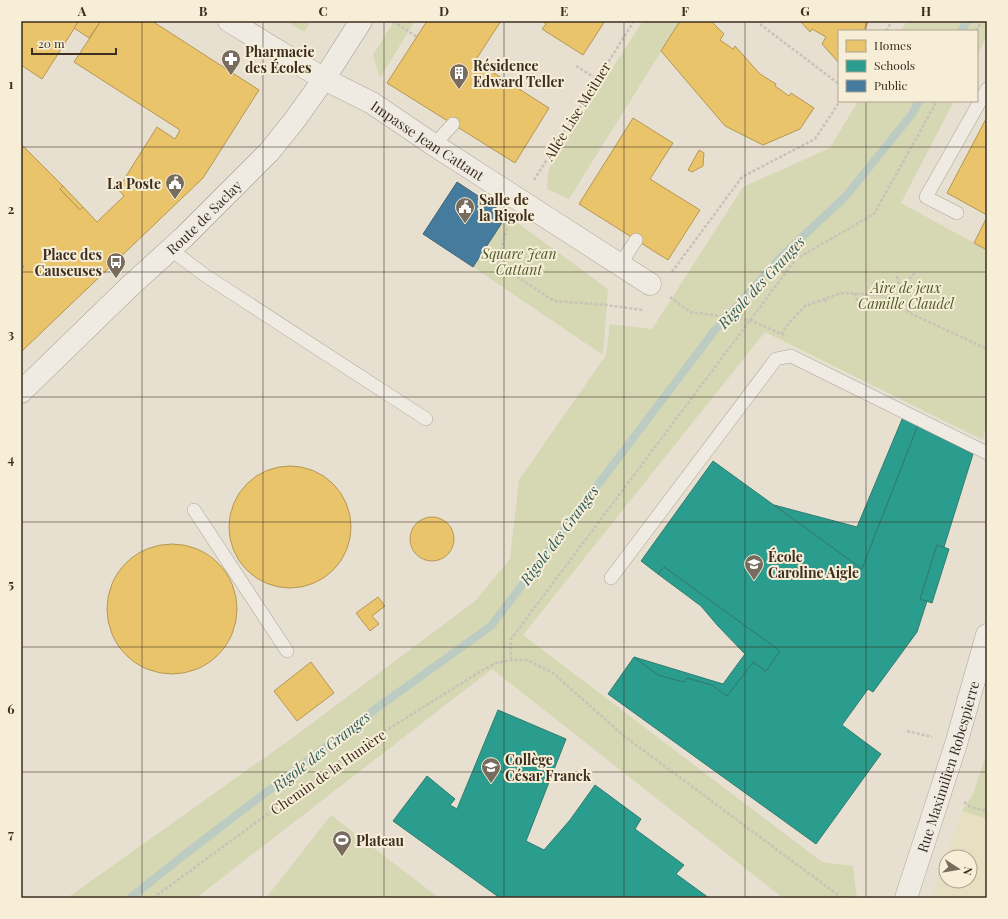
<svg xmlns="http://www.w3.org/2000/svg" width="1008" height="919" font-family="'Playfair Display',serif">
	<style>
		.farmland { fill: #e6dfc2 }
		.green { fill: #d6d7b3 }
		.homes { fill: #e9c46a; stroke: #b59754 }
		.schools { fill: #2a9d8f; stroke: #307c6e }
		.public { fill: #457b9d; stroke: #436478 }
		.lines { fill: none; stroke-linecap: round; stroke-linejoin: round }
		.stream { stroke: #bcccc2; stroke-width: 8 }
		.lane-casing { stroke: #ada599; stroke-width: 14 }
		.street-casing { stroke: #ada599; stroke-width: 23 }
		.secondary-casing { stroke: #9c958a; stroke-width: 23 }
		.path { stroke: #c8c2b9; stroke-width: 2.5; stroke-dasharray: 3 2; stroke-linecap: butt }
		.lane { stroke: #efebe3; stroke-width: 13 }
		.street { stroke: #efebe3; stroke-width: 22 }
		.secondary { stroke: #efebe3; stroke-width: 22 }
		.grid { fill: none; stroke: #3d2e20; stroke-width: 1; stroke-opacity: 0.55 }
		.labels { text-anchor: middle; dominant-baseline: central; stroke-width: 4; stroke-linejoin: round; paint-order: stroke }
		.poi-label { font-size: 14px; font-weight: bold; fill: #3d2e20; stroke: #f7eed8; text-anchor: start }
		.street-label { font-size: 14px; fill: #3d2e20; stroke: #f7eed8 }
		.park-label { font-size: 14px; font-style: italic; fill: #4d5a26; stroke: #f7eed8 }
		.water-label { font-size: 15px; font-style: italic; fill: #2f5d5a; stroke: #f7eed8 }
		.neatline { fill: none; stroke: #3d2e20; stroke-width: 1.5 }
		.grid-label { font-size: 13px; text-anchor: middle; font-weight: bold; fill: #3d2e20 }
	</style>
	<rect width="100%" height="100%" fill="#e7e0d1"/>
	<path class="farmland" d="M962,811L987,819V898H932L946,858V881H970V857H946Z"/>
	<g class="green">
		<path d="M286,21H311L304,32Z"/>
		<path d="M394,21H415L380,78L373,55Z"/>
		<path d="M643,21H680L569,199L547,189L548,172L554,158Z"/>
		<path d="M907,21H987V36L977,56V31H901Z"/>
		<path d="M858,101H954L901,203L987,250V419L983,440L765,332L523,635L822,862L853,866L857,898H783L492,669L196,898H67L291,739L475,601L510,559L519,480L606,355L610,324L652,329L743,187L830,148Z"/>
		<path d="M507,215L608,289L603,355L473,267Z"/>
		<path d="M987,752V819L962,811L973,794Z"/>
		<path d="M331,815L439,898H266Z"/>
	</g>
	<g class="homes">
		<path d="M21,21H79L42,79L21,65Z"/>
		<path d="M79,21H101L89,38L74,28Z"/>
		<path d="M101,21H152L259,90L203,178L21,352V269L24,267L21,263V144L63,186L60,189L80,210L83,207L97,222L124,196L118,189L157,127L175,139L180,130L74,62Z"/>
		<path d="M427,21H501L475,61L549,108L515,163L387,83Z"/>
		<path d="M542,21H605L583,55L542,29L546,24Z"/>
		<path d="M680,21H711L724,34L720,40L733,49L735,46L760,74L776,84L775,86L789,96L791,93L814,108L800,129L763,145L725,126L661,51Z"/>
		<path d="M800,21H869L863,31H839V63L822,44L826,37L812,29L810,32Z"/>
		<path d="M987,117V215L947,193Z"/>
		<path d="M633,118L673,143L650,179L700,210L668,260L579,204Z"/>
		<path d="M699,150L704,153L703,166L692,172L688,170Z"/>
		<path d="M63,186L83,207L80,210L60,189Z"/>
		<path d="M987,217V250L974,243Z"/>
		<circle cx="290" cy="527" r="61"/>
		<circle cx="432" cy="539" r="22"/>
		<circle cx="172" cy="609" r="65"/>
		<path d="M378,597L385,606L372,616L379,624L370,631L356,613Z"/>
		<path d="M311,662L334,693L297,721L274,691Z"/>
	</g>
	<g class="schools">
		<path d="M903,417L918,425L862,569L774,505L857,527Z"/>
		<path d="M918,425L973,454L944,547L937,545L920,599L927,601L917,632L873,692L868,689L842,725L881,754L816,844L608,694L634,657L658,675L684,682L687,678L712,685L727,696L753,662L766,671L780,651L664,567L658,574L641,561L713,461L862,569Z"/>
		<path d="M937,545L949,549L932,603L920,599Z"/>
		<path d="M664,567L780,651L766,671L753,662L727,696L712,685L687,678L684,682L658,675L634,657L723,684L745,654L718,626L701,606L658,574Z"/>
		<path d="M498,710L566,739L526,841L544,850L570,820L595,785L641,819L635,829L684,865L676,874L709,898H500L393,821L427,776L455,799L450,805L457,809Z"/>
	</g>
	<path class="public" d="M457,182L507,215L473,267L423,234Z"/>
	<g class="lines">
		<g class="stream">
			<path d="M961,31L967,21"/>
			<path d="M130,898L188,852L374,710L491,626L715,330L782,256L846,196L912,114L919,101"/>
		</g>
		<defs>
			<g id="lane">
				<path d="M434,145L453,124"/>
				<path d="M957,213L926,197L987,89"/>
				<path d="M170,249L206,276L426,419"/>
				<path d="M620,265L636,240"/>
				<path d="M194,510L287,651"/>
				<path d="M611,578L776,359L791,356L987,453"/>
			</g>
			<g id="street">
				<path id="s1" d="M229,21L324,79L372,103L434,145L650,284"/>
				<path id="s2" d="M906,898L956,744L987,635"/>
			</g>
			<g id="secondary">
				<path id="s3" d="M21,392L129,287L184,237L269,152L294,121L324,79L361,21"/>
			</g>
		</defs>
		<use href="#lane" class="lane-casing"/>
		<use href="#street" class="street-casing"/>
		<use href="#secondary" class="secondary-casing"/>
		<g class="path">
			<path d="M393,21L417,37"/>
			<path d="M756,21L839,84"/>
			<path d="M886,31L892,21"/>
			<path d="M976,31L982,21"/>
			<path d="M576,66L597,79"/>
			<path d="M534,180L634,21"/>
			<path d="M508,223L498,264L554,301L606,305L643,310"/>
			<path d="M672,272L677,265L742,177L815,139L840,101"/>
			<path d="M897,276L900,290"/>
			<path d="M855,293L859,309"/>
			<path d="M670,297L690,312L750,320L784,335"/>
			<path d="M825,299L826,303"/>
			<path d="M910,312L907,306L900,298V290L908,280L916,272"/>
			<path d="M781,334L788,324L805,306L841,293L883,295L899,307L910,313L987,349"/>
			<path d="M511,660V639L796,259L874,214L937,101"/>
			<path d="M907,731L932,737"/>
			<path d="M964,802L971,807L987,811"/>
			<path d="M153,898L355,750L481,671L496,663L511,660H527L553,673L624,736L842,898"/>
		</g>
		<use href="#lane" class="lane"/>
		<use href="#street" class="street"/>
		<use href="#secondary" class="secondary"/>
	</g>
	<path class="grid" d="M142,21V898M263,21V898M384,21V898M504,21V898M624,21V898M745,21V898M866,21V31M866,101V898M21,147H987M21,272H987M21,397H987M21,522H987M21,647H987M21,772H987"/>
	<defs>
		<symbol id="pharmacy-pin" viewBox="-11 -11 22 30"><path d="M0 17L-7.5 6A9.5 9.5 0 1 1 7.5 6Z" fill="#786c5e" stroke="#f7eed8"/><path d="M-2-6h4v4h4v4h-4v4h-4v-4h-4v-4h4Z" fill="#fff"/></symbol>
		<symbol id="building-pin" viewBox="-11 -11 22 30"><path d="M0 17L-7.5 6A9.5 9.5 0 1 1 7.5 6Z" fill="#786c5e" stroke="#f7eed8"/><path d="M-4-6H4V6H1V3H-1V6H-4ZM-2.5-4.3h1.7v1.8h-1.7ZM.8-4.3h1.7v1.8H.8ZM-2.5-1h1.7V.8h-1.7ZM.8-1h1.7V.8H.8Z" fill="#fff"/></symbol>
		<symbol id="civic-pin" viewBox="-11 -11 22 30"><path d="M0 17L-7.5 6A9.5 9.5 0 1 1 7.5 6Z" fill="#786c5e" stroke="#f7eed8"/><path d="M-.6-6.5H3V-4.5H.6V-3L4-1V1h2V6H-6V1h2V-1L-.6-3ZM-1.2 2.5V6h2.4V2.5Z" fill="#fff"/></symbol>
		<symbol id="bus-pin" viewBox="-11 -11 22 30"><path d="M0 17L-7.5 6A9.5 9.5 0 1 1 7.5 6Z" fill="#786c5e" stroke="#f7eed8"/><path d="M-5-6H5V4H4V6H2V4H-2V6H-4V4H-5ZM-3.5-4V0h7V-4ZM-3.5 1.2v1.5H-2V1.2ZM2 1.2v1.5H3.5V1.2Z" fill="#fff"/></symbol>
		<symbol id="school-pin" viewBox="-11 -11 22 30"><path d="M0 17L-7.5 6A9.5 9.5 0 1 1 7.5 6Z" fill="#786c5e" stroke="#f7eed8"/><path d="M0-5L7-2L0 1L-7-2ZM-4 1L0 2.5L4 1V4Q0 6-4 4Z" fill="#fff"/></symbol>
		<symbol id="stadium-pin" viewBox="-11 -11 22 30"><path d="M0 17L-7.5 6A9.5 9.5 0 1 1 7.5 6Z" fill="#786c5e" stroke="#f7eed8"/><path d="M0-5a6.5 5 0 1 0 0 10a6.5 5 0 1 0 0-10ZM-3.5-1.8h7v3.6h-7Z" fill="#fff"/></symbol>
	</defs>
	<g fill-rule="evenodd">
		<use href="#pharmacy-pin" x="220" y="48" width="22" height="30"/>
		<use href="#building-pin" x="448" y="62" width="22" height="30"/>
		<use href="#civic-pin" x="164" y="172" width="22" height="30"/>
		<use href="#civic-pin" x="454" y="196" width="22" height="30"/>
		<use href="#bus-pin" x="105" y="251" width="22" height="30"/>
		<use href="#school-pin" x="743" y="553" width="22" height="30"/>
		<use href="#school-pin" x="480" y="756" width="22" height="30"/>
		<use href="#stadium-pin" x="331" y="829" width="22" height="30"/>
	</g>
	<g class="labels">
		<g class="poi-label">
			<text x="245" y="51">Pharmacie<tspan x="245" dy="16">des Écoles</tspan></text>
			<text x="473" y="65">Résidence<tspan x="473" dy="16">Edward Teller</tspan></text>
			<text x="161" y="183" text-anchor="end">La Poste</text>
			<text x="479" y="199">Salle de<tspan x="479" dy="16">la Rigole</tspan></text>
			<text x="102" y="254" text-anchor="end">Place des<tspan x="102" dy="16">Causeuses</tspan></text>
			<text x="768" y="556">École<tspan x="768" dy="16">Caroline Aigle</tspan></text>
			<text x="505" y="759">Collège<tspan x="505" dy="16">César Franck</tspan></text>
			<text x="356" y="840">Plateau</text>
		</g>
		<g class="street-label">
			<text transform="translate(577 111) rotate(-58)">Allée Lise Meitner</text>
			<text stroke="none"><textPath href="#s1" startOffset="232">Impasse Jean Cattant</textPath></text>
			<text stroke="none"><textPath href="#s3" startOffset="253">Route de Saclay</textPath></text>
			<text stroke="none"><textPath href="#s2" startOffset="138">Rue Maximilien Robespierre</textPath></text>
			<text transform="translate(328 772) rotate(-35)">Chemin de la Hunière</text>
		</g>
		<g class="park-label">
			<text x="519" y="253">Square Jean<tspan x="519" dy="16">Cattant</tspan></text>
			<text x="906" y="287">Aire de jeux<tspan x="906" dy="16">Camille Claudel</tspan></text>
		</g>
		<g class="water-label">
			<text transform="translate(761 282) rotate(-47)">Rigole des Granges</text>
			<text transform="translate(559 535) rotate(-53)">Rigole des Granges</text>
			<text transform="translate(321 751) rotate(-38)">Rigole des Granges</text>
		</g>
	</g>
	<rect width="1008" height="919" fill="none" stroke="#f7eed8" stroke-width="44"/>
	<rect x="838" y="30" width="140" height="72" fill="#f7eed8" stroke="#ada18e"/>
	<rect x="846" y="40" width="20" height="12" fill="#e9c46a" stroke="#ada18e"/>
	<text x="874" y="50" font-size="12" fill="#3d2e20">Homes</text>
	<rect x="846" y="60" width="20" height="12" fill="#2a9d8f" stroke="#ada18e"/>
	<text x="874" y="70" font-size="12" fill="#3d2e20">Schools</text>
	<rect x="846" y="80" width="20" height="12" fill="#457b9d" stroke="#ada18e"/>
	<text x="874" y="90" font-size="12" fill="#3d2e20">Public</text>
	<g transform="translate(958 869) rotate(102)"><circle r="19" fill="#f7eed8" stroke="#ada18e"/>
	<path d="M0-3L7 15L0 10L-7 15Z" fill="#786c5e"/>
	<text y="-6" font-size="11" font-weight="bold" text-anchor="middle" fill="#3d2e20">N</text>
	</g>
	<path d="M32 48v6h84v-6" fill="none" stroke="#3d2e20" stroke-width="2"/>
	<text x="38" y="48" font-size="12" fill="#3d2e20" stroke="#f7eed8" stroke-width="3" paint-order="stroke">20 m</text>
	<rect x="22" y="22" width="964" height="875" class="neatline"/>
	<g class="grid-label">
		<text x="82" y="16">A</text>
		<text x="203" y="16">B</text>
		<text x="323" y="16">C</text>
		<text x="444" y="16">D</text>
		<text x="564" y="16">E</text>
		<text x="685" y="16">F</text>
		<text x="805" y="16">G</text>
		<text x="926" y="16">H</text>
		<text x="11" y="89">1</text>
		<text x="11" y="214">2</text>
		<text x="11" y="339">3</text>
		<text x="11" y="464">4</text>
		<text x="11" y="589">5</text>
		<text x="11" y="714">6</text>
		<text x="11" y="839">7</text>
	</g>
</svg>
